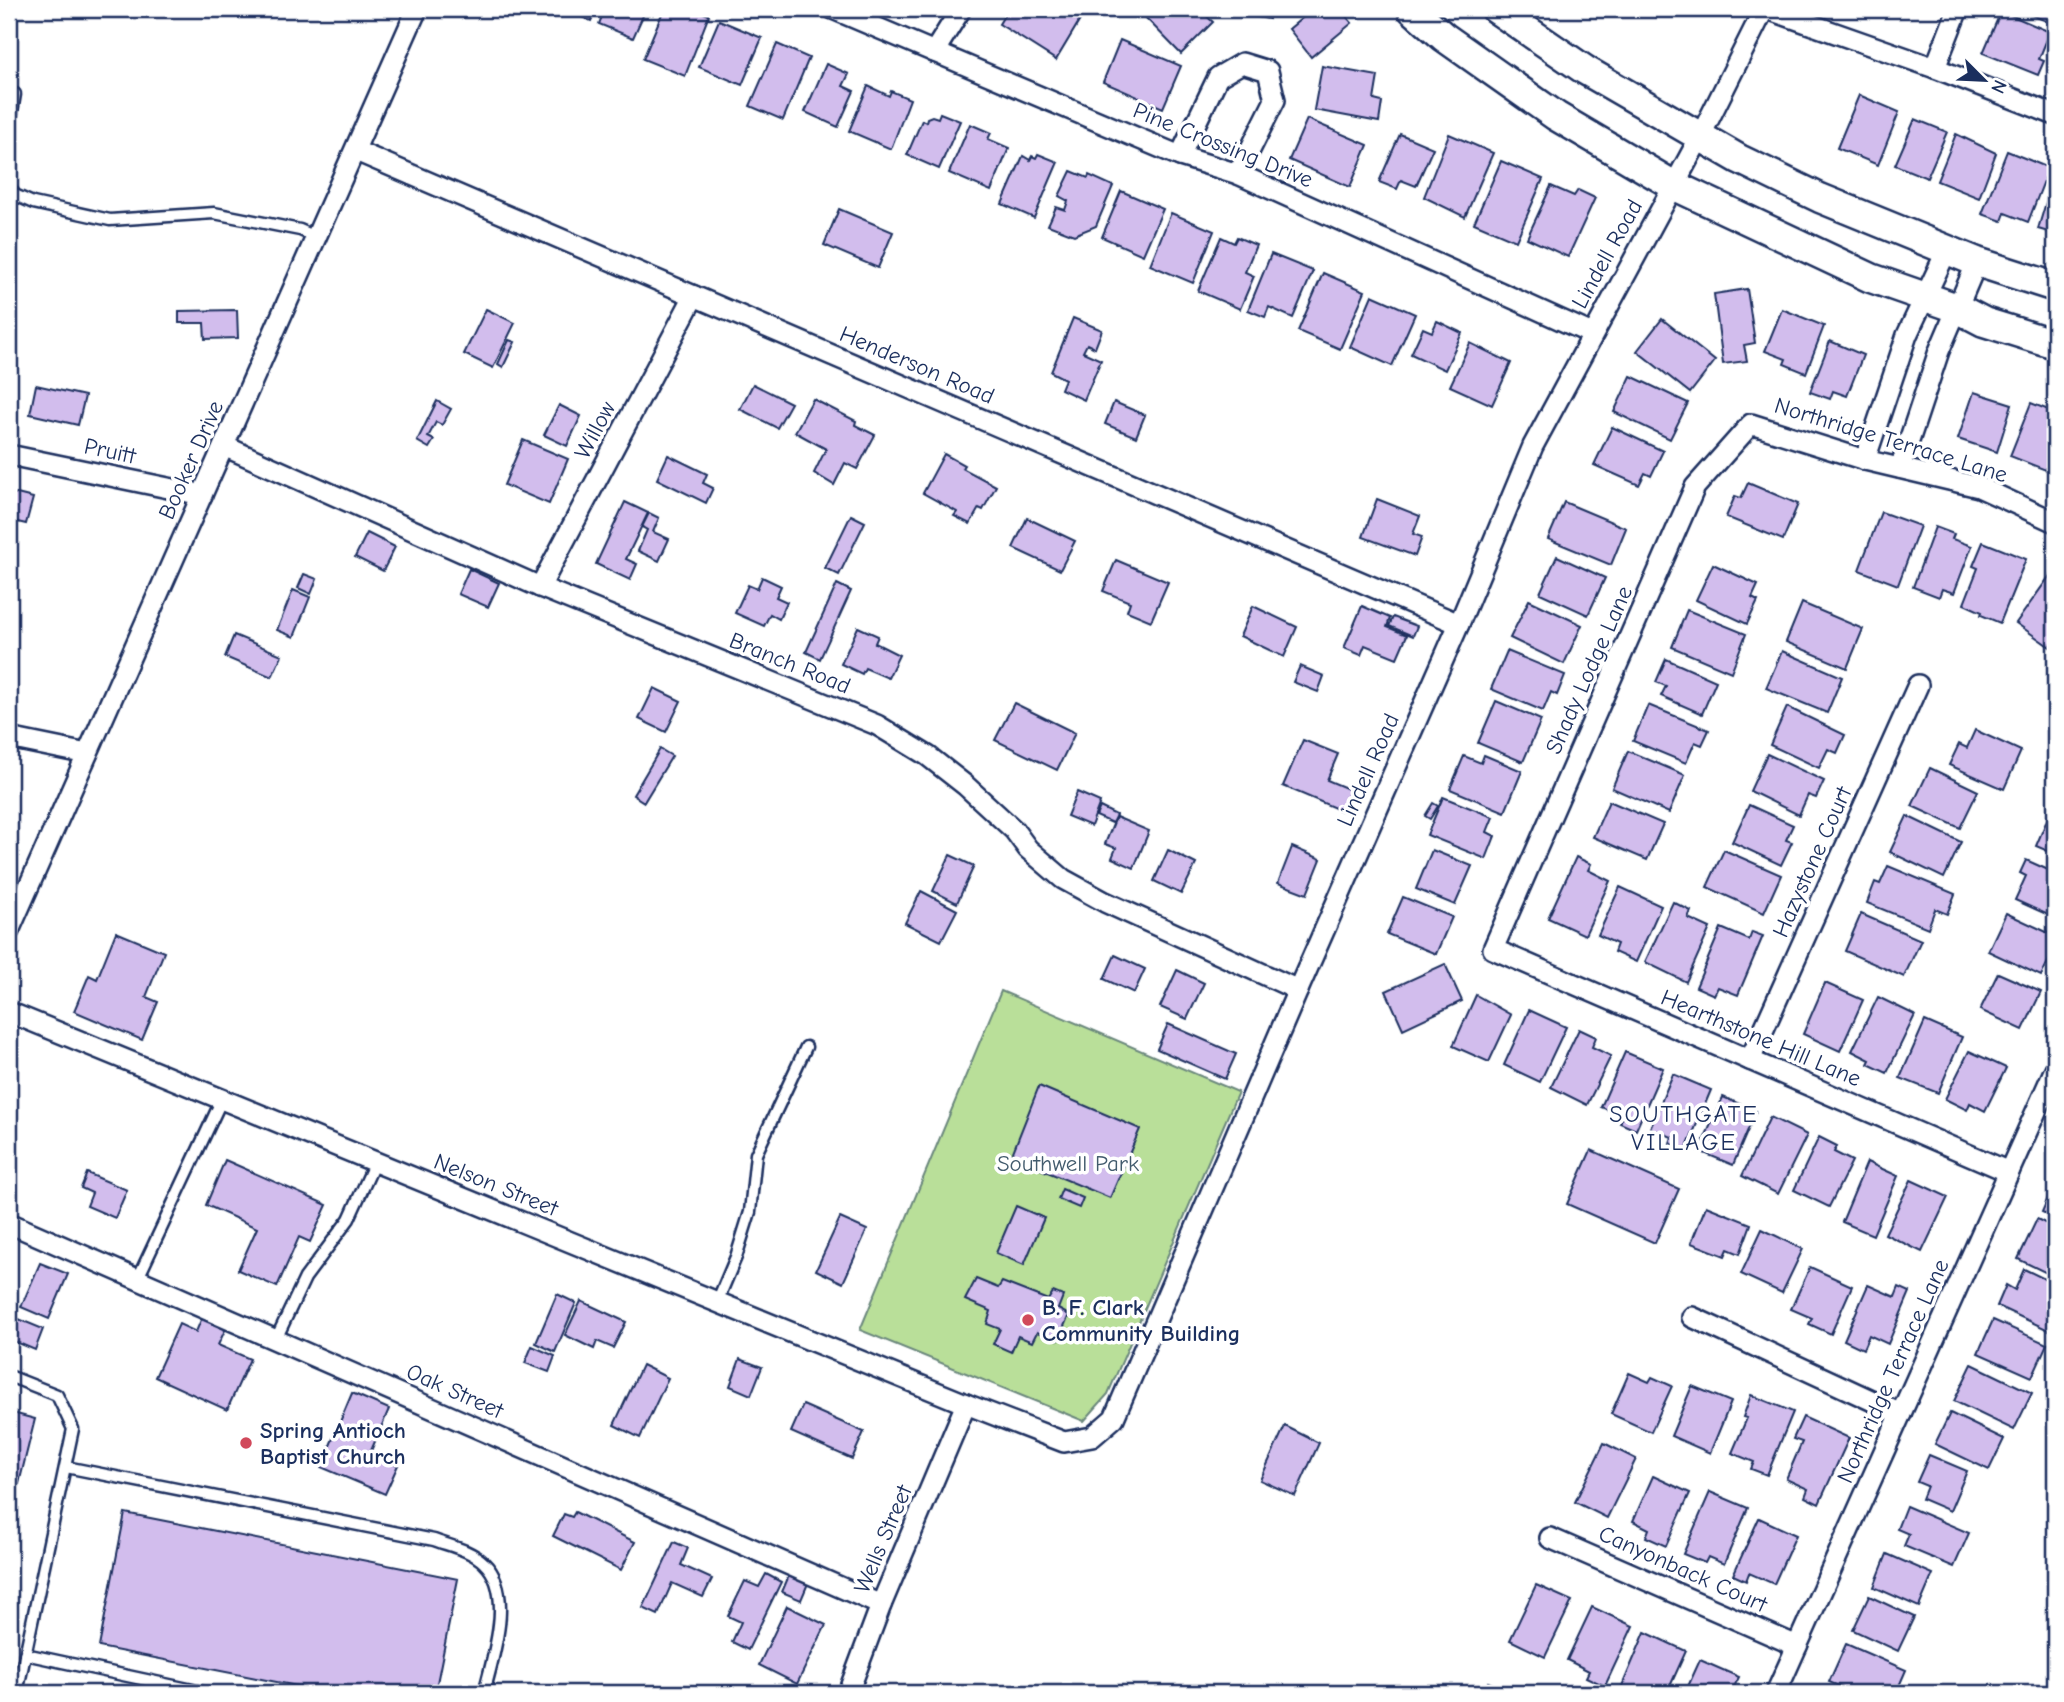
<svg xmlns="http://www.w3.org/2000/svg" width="2064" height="1702" font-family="'Comic Neue',sans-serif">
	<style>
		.green { fill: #b9df99; stroke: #6a877c; stroke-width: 2 }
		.building { fill: #d2bded; stroke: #1b2f5e; stroke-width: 2 }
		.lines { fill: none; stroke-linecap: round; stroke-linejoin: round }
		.lane-casing { stroke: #1b2f5e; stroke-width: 15 }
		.street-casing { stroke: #1b2f5e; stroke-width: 24 }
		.secondary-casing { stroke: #1b2f5e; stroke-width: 33 }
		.lane { stroke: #fff; stroke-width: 10 }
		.street { stroke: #fff; stroke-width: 19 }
		.secondary { stroke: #fff; stroke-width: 28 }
		.poi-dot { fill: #d1495b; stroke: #fff; stroke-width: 2.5 }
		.labels { text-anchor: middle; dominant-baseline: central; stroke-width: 7; stroke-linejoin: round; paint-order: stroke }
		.street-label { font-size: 23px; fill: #1b2f5e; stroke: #fff }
		.park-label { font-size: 23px; fill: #425b6d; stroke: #fff }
		.poi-label { font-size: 23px; font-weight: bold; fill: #1b2f5e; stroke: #fff; text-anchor: start }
		.neighbourhood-label { font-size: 24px; letter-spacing: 2px; fill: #1b2f5e; stroke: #fff }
	</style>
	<rect width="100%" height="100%" fill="#fff"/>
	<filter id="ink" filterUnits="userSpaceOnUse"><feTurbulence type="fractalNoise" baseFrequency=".0143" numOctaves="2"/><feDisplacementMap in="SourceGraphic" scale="14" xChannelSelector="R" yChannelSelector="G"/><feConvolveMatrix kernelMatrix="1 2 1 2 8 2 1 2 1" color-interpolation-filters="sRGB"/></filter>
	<g filter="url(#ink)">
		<path class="green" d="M1001,991L1238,1092L1108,1394L1084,1421L860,1330Z"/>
		<g class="building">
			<path d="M563,9H596L591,21Z"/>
			<path d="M605,9H646L633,38L599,24Z"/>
			<path d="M664,9H693L709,15L685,76L643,59Z"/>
			<path d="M1008,9H1061L1080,20L1056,60L999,24Z"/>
			<path d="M1143,9H1199L1213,22L1181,54L1140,12Z"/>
			<path d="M1229,9H1271L1269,19L1229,12Z"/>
			<path d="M1313,9H1340L1352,23L1311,57L1289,29Z"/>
			<path d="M2017,9H2055V14L2051,23Z"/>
			<path d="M2001,11L2050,32L2039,59L2044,61L2038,75L1983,53Z"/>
			<path d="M719,20L762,38L742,85L699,67Z"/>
			<path d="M1120,40L1181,66L1163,108L1103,82Z"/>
			<path d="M777,44L809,58L783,120L750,106Z"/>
			<path d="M826,64L849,74L843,86L854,91L838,127L805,112Z"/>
			<path d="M1322,66L1378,76L1374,100L1382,102L1379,122L1314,110Z"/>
			<path d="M868,86L889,96L891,91L910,99L891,149L849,131Z"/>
			<path d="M1859,95L1899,112L1878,165L1837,148Z"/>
			<path d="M940,113L960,121L939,169L907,155L922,120L926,122L927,118L932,116L938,118Z"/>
			<path d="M1307,119L1368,145L1350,187L1289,160Z"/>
			<path d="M1915,119L1947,132L1927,178L1895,165Z"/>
			<path d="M970,124L991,133L988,139L1009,148L991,191L949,173Z"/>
			<path d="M1400,134L1433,148L1416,186L1401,180L1397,189L1379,182Z"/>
			<path d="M1449,134L1493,153L1465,217L1424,197Z"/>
			<path d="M1956,134L1996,153L1979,198L1937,181Z"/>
			<path d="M2007,151L2049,168L2028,222L2005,213L2002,221L1982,214Z"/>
			<path d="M1038,154L1058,162L1034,218L1002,204L1023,156L1030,160L1032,156L1036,158Z"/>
			<path d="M1501,161L1543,179L1516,241L1474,223Z"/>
			<path d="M1071,171L1088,178L1089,175L1113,186L1096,226L1074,235L1048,225L1056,207L1065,210L1068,201L1059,196Z"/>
			<path d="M2055,172V234L2038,229Z"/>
			<path d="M1551,186L1574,196L1578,190L1595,198L1568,257L1527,238Z"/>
			<path d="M1121,191L1163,209L1143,255L1102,237Z"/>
			<path d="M839,209L893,232L878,268L824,245Z"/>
			<path d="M1171,213L1214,231L1193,283L1150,265Z"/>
			<path d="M1221,237L1234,243L1237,237L1256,245L1245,272L1254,276L1240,309L1198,291Z"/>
			<path d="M1271,254L1313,271L1293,318L1269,307L1265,317L1248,310Z"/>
			<path d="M1323,273L1365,291L1340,349L1298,331Z"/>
			<path d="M1747,289L1755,343L1744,345L1747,361L1723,364L1714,294Z"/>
			<path d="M1372,295L1415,314L1392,366L1350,347Z"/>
			<path d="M486,309L515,323L493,368L464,354Z"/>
			<path d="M1782,309L1824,326L1806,373L1784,364L1786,359L1765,351Z"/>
			<path d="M237,310L238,338L205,339L204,323H179V311Z"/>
			<path d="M1073,318L1102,330L1095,348L1087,344L1083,352L1101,360L1084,400L1061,389L1065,379L1051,372Z"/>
			<path d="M1662,319L1715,361L1690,393L1637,351Z"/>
			<path d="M1437,321L1462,333L1445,370L1411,354L1423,328L1432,332Z"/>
			<path d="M509,340L515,342L503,367L498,364Z"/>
			<path d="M1830,341L1863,355L1847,396L1833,391L1830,399L1810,392Z"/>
			<path d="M1470,343L1511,363L1492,405L1450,386Z"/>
			<path d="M9,374L14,375L9,392Z"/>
			<path d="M1631,376L1688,403L1670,439L1614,412Z"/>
			<path d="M753,384L791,403L777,428L740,409Z"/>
			<path d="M36,385L85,396L78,425L30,414Z"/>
			<path d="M1974,392L2012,404L1997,452L1958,439Z"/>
			<path d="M813,399L856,421L855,425L875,435L857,469L845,463L834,485L814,473L826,449L795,432Z"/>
			<path d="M437,401L451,409L442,425L436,422L428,437L434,440L429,448L417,441Z"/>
			<path d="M2055,401V460L2051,472L2010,456L2031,403L2051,411Z"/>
			<path d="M1114,402L1145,415L1136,437L1105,424Z"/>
			<path d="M559,405L581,416L567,446L544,435Z"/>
			<path d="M1612,427L1663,451L1651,476L1645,473L1639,485L1594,465Z"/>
			<path d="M523,440L568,459L549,504L504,485Z"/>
			<path d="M944,454L964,465L962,468L996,486L983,510L979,508L970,524L954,516L957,512L923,493Z"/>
			<path d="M668,455L707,474L703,483L713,488L706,503L657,479Z"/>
			<path d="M1748,483L1798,504L1783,540L1726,517L1735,496L1741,498Z"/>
			<path d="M9,492L33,498L26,524L9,520Z"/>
			<path d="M1377,499L1420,516L1413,534L1422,537L1415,556L1363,537Z"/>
			<path d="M625,502L648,513L626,559L637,564L630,580L596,564Z"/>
			<path d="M1564,502L1626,528L1611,565L1548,539Z"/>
			<path d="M1881,512L1920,526L1898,585L1859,570Z"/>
			<path d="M649,513L659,518L653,532L669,539L659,561L638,551L647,530L642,527Z"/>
			<path d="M851,515L865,522L839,575L825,568Z"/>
			<path d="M1027,518L1075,541L1060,570L1013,548Z"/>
			<path d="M1935,527L1954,534L1952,539L1972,546L1954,593L1942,589L1939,597L1913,587Z"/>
			<path d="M367,533L395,547L383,571L355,557Z"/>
			<path d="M1983,542L2026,559L2000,623L1981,615L1982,612L1964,604L1978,568L1973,566Z"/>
			<path d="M1557,556L1605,578L1588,615L1540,593Z"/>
			<path d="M1116,560L1168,582L1151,621L1127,611L1130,602L1103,591Z"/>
			<path d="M1713,564L1758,585L1752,598L1758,601L1747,624L1696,600Z"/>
			<path d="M469,569L499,583L488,607L458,594Z"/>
			<path d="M304,574L317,579L311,594L298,588Z"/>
			<path d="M2051,574L2055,577V639L2050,647L2016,623Z"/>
			<path d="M762,577L781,586L776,597L787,602L779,619L770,614L764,626L735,613L748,585L757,589Z"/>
			<path d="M837,584L851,591L820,659L806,652Z"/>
			<path d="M293,590L310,597L294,637L277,630Z"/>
			<path d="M1529,600L1582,625L1564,664L1510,638Z"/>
			<path d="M1802,603L1863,629L1847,668L1786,642Z"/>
			<path d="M1253,606L1297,627L1284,657L1240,636Z"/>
			<path d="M1362,606L1390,618L1387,627L1407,635L1397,658L1365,645L1361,655L1344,648Z"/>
			<path d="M1687,610L1746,634L1731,672L1672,647Z"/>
			<path d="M1393,617L1417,626L1413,636L1389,626Z"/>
			<path d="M858,627L878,636L875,643L899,655L888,678L865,668L862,674L841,664Z"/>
			<path d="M234,635L282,655L272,677L225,657Z"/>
			<path d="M1507,651L1565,675L1557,695L1551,692L1543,711L1491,689Z"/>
			<path d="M1782,651L1842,677L1827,713L1766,688Z"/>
			<path d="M1666,659L1716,681L1702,714L1661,696L1666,686L1656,682Z"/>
			<path d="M1300,666L1324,676L1318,692L1293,682Z"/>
			<path d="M654,688L681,701L666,732L639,719Z"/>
			<path d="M1496,701L1541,720L1523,762L1478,743Z"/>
			<path d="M1014,703L1075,733L1057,770L995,740Z"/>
			<path d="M1648,705L1709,730L1702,745L1695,742L1686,763L1633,741Z"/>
			<path d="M1787,707L1845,735L1837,753L1828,749L1819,768L1770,745Z"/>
			<path d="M1975,730L2021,751L2004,789L1949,765L1959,744L1967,748Z"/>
			<path d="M1303,740L1338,754L1327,780L1351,790L1342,811L1283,786Z"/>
			<path d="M660,749L672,756L644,802L633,795Z"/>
			<path d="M1628,751L1685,775L1669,813L1612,788Z"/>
			<path d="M1767,754L1824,781L1816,798L1808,795L1799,815L1750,791Z"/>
			<path d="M1484,755L1522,771L1505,812L1450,789L1464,756L1481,763Z"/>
			<path d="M1930,768L1978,791L1960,828L1912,806Z"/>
			<path d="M1077,792L1100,802L1091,826L1067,816Z"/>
			<path d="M1443,797L1493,817L1487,832L1495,836L1486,859L1427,835Z"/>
			<path d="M1609,801L1663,824L1647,860L1593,837Z"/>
			<path d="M1433,803L1438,806L1430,819L1425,816Z"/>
			<path d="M1749,805L1793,825L1786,840L1792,842L1781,865L1732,842Z"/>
			<path d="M1100,807L1116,815L1112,823L1096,816Z"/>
			<path d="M2052,808L2055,810V854L2036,846Z"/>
			<path d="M1907,816L1961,842L1944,878L1890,852Z"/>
			<path d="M1116,817L1149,831L1134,868L1112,858L1116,848L1105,844Z"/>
			<path d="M1292,847L1321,859L1307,894L1278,883Z"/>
			<path d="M1168,850L1196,864L1181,894L1154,881Z"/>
			<path d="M1432,850L1472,866L1455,905L1416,889Z"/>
			<path d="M1724,850L1781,875L1764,913L1707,887Z"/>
			<path d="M950,855L974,866L957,903L933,891Z"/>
			<path d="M1576,857L1591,864L1588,870L1610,881L1585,935L1548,918Z"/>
			<path d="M2026,860L2055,873V918L2015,900L2026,876L2020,873Z"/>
			<path d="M1888,866L1955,894L1947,914L1935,909L1928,928L1867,903L1875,882L1880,884Z"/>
			<path d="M1620,887L1661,906L1636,962L1614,952L1617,944L1598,935Z"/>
			<path d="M921,891L957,910L941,941L905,923Z"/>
			<path d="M1403,897L1452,917L1436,954L1387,934Z"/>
			<path d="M1673,902L1691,911L1688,918L1710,928L1686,982L1645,962Z"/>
			<path d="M2006,913L2055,936V960L2050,958L2041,976L1988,951Z"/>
			<path d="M1861,914L1921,940L1904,977L1845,951Z"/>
			<path d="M1721,928L1749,940L1752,932L1763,936L1738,995L1718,987L1714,995L1696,987Z"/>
			<path d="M116,932L164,952L146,997L158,1002L142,1040L74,1011L89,975L97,979Z"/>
			<path d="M1115,955L1145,969L1134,993L1104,979Z"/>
			<path d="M1445,964L1462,1001L1403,1029L1386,991Z"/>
			<path d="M1177,970L1204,983L1187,1019L1160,1007Z"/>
			<path d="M1998,973L2041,992L2023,1030L1980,1010Z"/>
			<path d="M1825,983L1863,1000L1840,1051L1803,1034Z"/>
			<path d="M1476,995L1511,1015L1489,1062L1453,1046Z"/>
			<path d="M1878,997L1915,1015L1887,1073L1868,1064L1870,1060L1852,1051Z"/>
			<path d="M1529,1010L1566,1027L1540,1082L1504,1065Z"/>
			<path d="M1925,1021L1962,1037L1938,1093L1900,1078Z"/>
			<path d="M1168,1024L1236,1054L1225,1079L1157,1049Z"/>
			<path d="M1579,1029L1596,1037L1592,1047L1611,1056L1587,1105L1551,1087Z"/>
			<path d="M1969,1051L2006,1068L1985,1111L1970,1103L1967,1110L1945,1099Z"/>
			<path d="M1625,1052L1663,1068L1636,1130L1620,1123L1623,1116L1601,1107Z"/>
			<path d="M1673,1074L1711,1090L1686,1150L1670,1143L1672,1137L1650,1128Z"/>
			<path d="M1039,1086L1140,1129L1110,1198L1011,1157Z"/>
			<path d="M1723,1097L1756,1111L1733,1165L1699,1151Z"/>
			<path d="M1770,1117L1807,1135L1778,1194L1742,1176Z"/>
			<path d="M1819,1137L1837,1146L1834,1152L1852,1161L1829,1207L1794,1190Z"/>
			<path d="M1591,1150L1679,1189L1655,1243L1567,1204Z"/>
			<path d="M225,1160L327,1205L310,1242L299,1237L277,1287L238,1270L257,1228L206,1205Z"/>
			<path d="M1867,1162L1898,1176L1873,1235L1842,1222Z"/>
			<path d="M87,1173L127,1190L115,1218L87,1206L92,1193L81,1188Z"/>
			<path d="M1911,1180L1948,1197L1922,1252L1885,1234Z"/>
			<path d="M2053,1186L2055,1187V1218L2042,1212Z"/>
			<path d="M1062,1189L1083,1198L1079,1208L1058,1199Z"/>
			<path d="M1016,1206L1044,1218L1024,1265L996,1253Z"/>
			<path d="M1706,1206L1751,1224L1740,1254L1728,1249L1725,1256L1691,1243Z"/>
			<path d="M840,1218L867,1230L843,1283L816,1270Z"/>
			<path d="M2037,1219L2055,1228V1277L2018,1259Z"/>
			<path d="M1762,1229L1803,1249L1782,1293L1741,1274Z"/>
			<path d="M40,1263L68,1274L49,1319L21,1307Z"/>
			<path d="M1810,1267L1852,1286L1831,1334L1809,1324L1812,1318L1791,1309Z"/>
			<path d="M2024,1269L2055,1284V1333L1997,1306L2006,1285L2015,1290Z"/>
			<path d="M976,1279L998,1288L1002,1282L1048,1300L1053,1292L1063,1296L1058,1309L1069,1315L1058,1340L1037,1332L1032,1342L1018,1336L1011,1352L993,1344L1000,1329L987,1324L991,1311L965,1300Z"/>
			<path d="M1868,1285L1895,1297L1899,1287L1910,1292L1888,1344L1869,1335L1863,1349L1844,1340Z"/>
			<path d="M557,1294L576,1303L555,1352L536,1343Z"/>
			<path d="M581,1301L626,1322L613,1348L597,1341L594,1349L565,1335Z"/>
			<path d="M9,1315L43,1329L35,1350L9,1339Z"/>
			<path d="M203,1315L227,1326L218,1345L250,1359L227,1410L155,1377L179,1324L196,1332Z"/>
			<path d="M1993,1320L2047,1344L2032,1377L1978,1353Z"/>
			<path d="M532,1346L555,1356L549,1372L525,1363Z"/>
			<path d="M740,1359L762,1367L751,1395L730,1386Z"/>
			<path d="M1972,1364L2032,1393L2014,1430L1954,1401Z"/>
			<path d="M642,1365L668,1378L640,1438L614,1425Z"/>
			<path d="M1629,1373L1649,1382L1652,1377L1672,1386L1651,1432L1611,1414Z"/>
			<path d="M1692,1386L1731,1402L1710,1453L1671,1436Z"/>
			<path d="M352,1393L389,1409L370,1453L398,1465L385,1494L321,1467Z"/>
			<path d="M1751,1395L1793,1412L1767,1475L1751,1469L1754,1462L1732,1453L1747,1418L1743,1417Z"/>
			<path d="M803,1405L864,1432L852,1459L791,1432Z"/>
			<path d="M9,1412L35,1419L9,1524Z"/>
			<path d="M1950,1413L2004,1439L1989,1470L1935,1444Z"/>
			<path d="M1803,1417L1849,1438L1819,1504L1805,1497L1808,1489L1786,1479L1802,1442L1793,1439Z"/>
			<path d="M1285,1426L1319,1443L1295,1496L1260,1480Z"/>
			<path d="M1604,1443L1636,1459L1607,1518L1575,1502Z"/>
			<path d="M1929,1455L1967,1471L1950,1511L1922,1499L1927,1486L1917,1482Z"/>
			<path d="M1653,1476L1690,1493L1666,1546L1646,1537L1649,1529L1633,1521Z"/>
			<path d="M1710,1492L1748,1508L1724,1564L1708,1557L1705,1563L1683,1554Z"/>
			<path d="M1906,1506L1969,1533L1954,1567L1904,1546L1909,1534L1897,1529Z"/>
			<path d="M575,1512L635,1542L621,1570L553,1536L564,1514L572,1517Z"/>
			<path d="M125,1513L458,1579L435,1693H333L99,1647Z"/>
			<path d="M1759,1518L1796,1535L1774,1584L1749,1573L1746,1581L1733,1575Z"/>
			<path d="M674,1542L688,1548L681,1565L712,1579L703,1597L672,1583L658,1615L643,1608Z"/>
			<path d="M1887,1554L1933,1574L1919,1607L1874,1587Z"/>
			<path d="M790,1573L809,1581L801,1600L782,1592Z"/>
			<path d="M766,1574L781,1582L748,1650L732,1642L741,1622L728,1616L745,1581L759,1587Z"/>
			<path d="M1536,1585L1572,1601L1545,1657L1510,1640Z"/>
			<path d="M1869,1596L1914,1617L1898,1651L1853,1630Z"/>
			<path d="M787,1606L826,1625L797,1684L759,1665Z"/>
			<path d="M1592,1607L1633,1626L1605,1686L1586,1677L1589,1671L1567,1660Z"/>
			<path d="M1645,1632L1686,1651L1667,1693H1619Z"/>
			<path d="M1846,1644L1906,1670L1896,1693H1855L1829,1682Z"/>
			<path d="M1700,1660L1739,1677L1731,1693H1685Z"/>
			<path d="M1488,1682L1513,1693H1483Z"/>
		</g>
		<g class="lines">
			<defs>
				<g id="lane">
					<path d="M9,130L15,94"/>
					<path d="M9,187L15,195L33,203L110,220L214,213L300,230L316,237"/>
					<path d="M138,1278L222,1099"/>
					<path d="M717,1302L736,1257L750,1212L756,1154L806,1047"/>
					<path d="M276,1339L305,1278L349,1219L375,1162"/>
					<path d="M9,1376L57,1395L73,1429L17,1693"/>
					<path d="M66,1467L434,1540C450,1546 471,1550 484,1563C515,1592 493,1657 484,1693"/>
					<path d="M25,1654L207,1693"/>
				</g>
				<g id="street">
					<path d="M833,9L1180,156L1238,174L1592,334"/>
					<path d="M1767,9L1935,68L2055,115"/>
					<path d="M934,52L961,9"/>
					<path d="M1935,68L1958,9"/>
					<path d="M356,151L1459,624"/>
					<path d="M1180,156L1218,77L1242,63L1268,71L1275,100L1238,174"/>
					<path d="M224,446L540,587L877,725L928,756L965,785L1014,830L1028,849L1063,879L1105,902L1298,990"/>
					<path d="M9,455L202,495"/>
					<path d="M1865,460L1907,335L1947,250"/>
					<path d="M1900,468L1939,351L1977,262"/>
					<path d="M540,587L694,296"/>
					<path d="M9,738L87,754"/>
					<path d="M9,931L417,9"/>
					<path d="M9,1012L966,1404L1064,1442L1092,1437L1114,1418L1298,990L1459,624L1533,446L1700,137L1764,9"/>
					<path d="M1750,1060L1918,685"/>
					<path d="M2009,1172L1493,949L1695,487L1751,424L1865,460L1979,487L2055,522"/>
					<path d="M9,1223L881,1605"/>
					<path d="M1692,1317L1901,1414"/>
					<path d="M1550,1538L1797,1646"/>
					<path d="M848,1693L881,1605L966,1404"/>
					<path d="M1776,1693L2055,1069"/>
				</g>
				<g id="secondary">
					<path d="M1412,9L1444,37L1556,116L1673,185L1871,278L1957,308L1984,322L2055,344"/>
					<path d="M1496,9L1585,70L1739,159L1820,198L1977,262L2055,287"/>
				</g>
			</defs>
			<use href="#lane" class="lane-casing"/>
			<use href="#street" class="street-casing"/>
			<use href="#secondary" class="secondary-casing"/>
			<use href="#lane" class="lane"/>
			<use href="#street" class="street"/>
			<use href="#secondary" class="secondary"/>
		</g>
	</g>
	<g class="poi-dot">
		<circle cx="1028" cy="1320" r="7"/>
		<circle cx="246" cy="1443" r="7"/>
	</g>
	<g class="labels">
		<g class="street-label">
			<text transform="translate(1223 145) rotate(22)">Pine Crossing Drive</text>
			<text transform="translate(1607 254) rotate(-61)">Lindell Road</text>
			<text transform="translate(917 365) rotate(23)">Henderson Road</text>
			<text transform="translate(595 430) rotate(-62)">Willow</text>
			<text transform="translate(1891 440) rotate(17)">Northridge Terrace Lane</text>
			<text transform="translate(110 451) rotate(12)">Pruitt</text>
			<text transform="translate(191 460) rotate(-66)">Booker Drive</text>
			<text transform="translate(790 663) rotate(22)">Branch Road</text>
			<text transform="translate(1589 670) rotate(-66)">Shady Lodge Lane</text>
			<text transform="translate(1368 770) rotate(-66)">Lindell Road</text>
			<text transform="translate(1812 862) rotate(-66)">Hazystone Court</text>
			<text transform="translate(1761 1038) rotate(23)">Hearthstone Hill Lane</text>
			<text transform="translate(496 1185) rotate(22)">Nelson Street</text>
			<text transform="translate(1893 1371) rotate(-66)">Northridge Terrace Lane</text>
			<text transform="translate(455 1391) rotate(24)">Oak Street</text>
			<text transform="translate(883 1539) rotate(-67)">Wells Street</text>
			<text transform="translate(1683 1569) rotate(24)">Canyonback Court</text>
		</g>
		<g class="park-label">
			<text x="1068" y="1163">Southwell Park</text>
		</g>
		<g class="poi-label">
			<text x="1042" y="1307">B. F. Clark<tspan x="1042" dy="26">Community Building</tspan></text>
			<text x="260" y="1430">Spring Antioch<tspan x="260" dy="26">Baptist Church</tspan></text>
		</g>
		<g class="neighbourhood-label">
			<text x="1684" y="1114">SOUTHGATE<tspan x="1684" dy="28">VILLAGE</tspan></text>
		</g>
	</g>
	<rect width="2064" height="1702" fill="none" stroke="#fff" stroke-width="35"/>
	<rect x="18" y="18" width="2029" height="1667" fill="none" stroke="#1b2f5e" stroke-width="2.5" filter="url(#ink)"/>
	<g transform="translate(1984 80) rotate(114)" stroke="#ffffff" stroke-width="5" paint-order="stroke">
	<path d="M0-5L12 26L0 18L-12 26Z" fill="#1b2f5e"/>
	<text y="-10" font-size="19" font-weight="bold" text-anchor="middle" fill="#1b2f5e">N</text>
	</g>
</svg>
